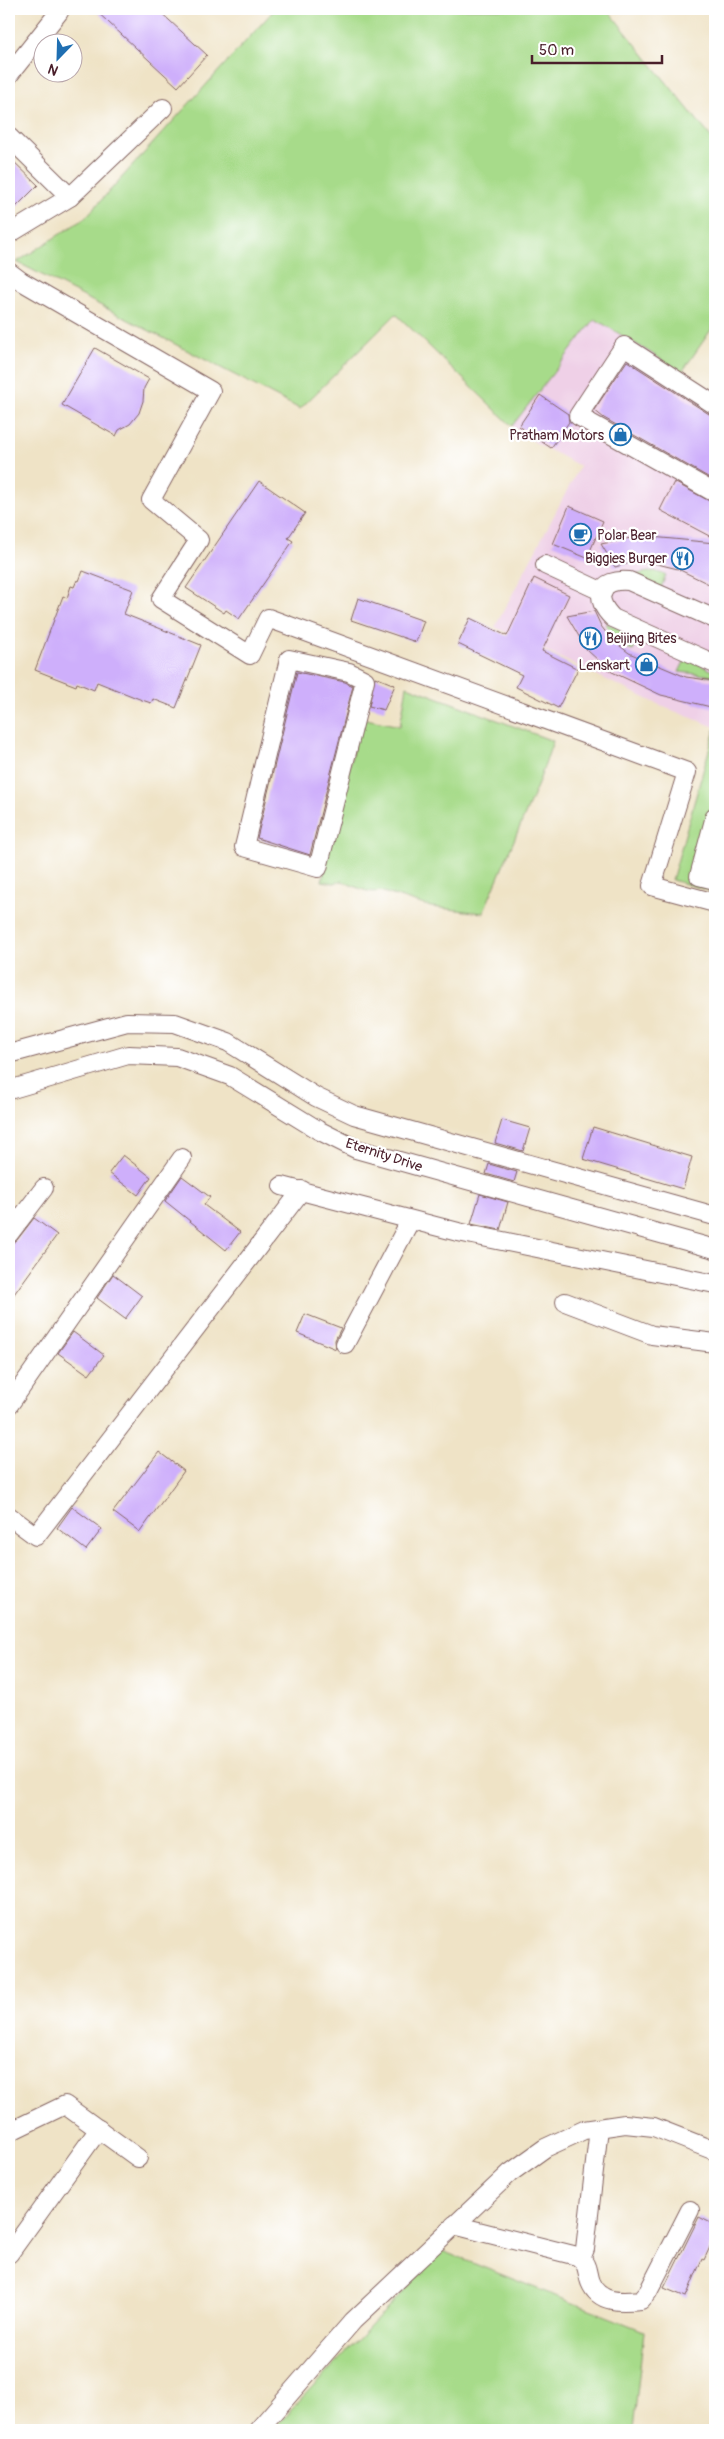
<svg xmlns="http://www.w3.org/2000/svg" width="724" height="2439" font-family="Pangolin,sans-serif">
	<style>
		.built { fill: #efd0e7 }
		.green { fill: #a7db8a; stroke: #787d5a }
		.building { fill: #ceaffb }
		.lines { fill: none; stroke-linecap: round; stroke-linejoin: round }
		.minor-casing { stroke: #846461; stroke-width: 20 }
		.minor { stroke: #fff; stroke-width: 18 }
		.labels { text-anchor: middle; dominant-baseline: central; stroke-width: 4.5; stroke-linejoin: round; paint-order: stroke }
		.poi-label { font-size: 14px; fill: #4a1f2b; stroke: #fff; text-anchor: end }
		.street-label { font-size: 14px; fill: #4a1f2b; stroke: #fff }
	</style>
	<rect width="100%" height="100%" fill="#fff"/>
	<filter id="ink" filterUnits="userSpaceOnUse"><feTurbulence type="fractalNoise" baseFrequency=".02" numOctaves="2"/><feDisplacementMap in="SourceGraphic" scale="10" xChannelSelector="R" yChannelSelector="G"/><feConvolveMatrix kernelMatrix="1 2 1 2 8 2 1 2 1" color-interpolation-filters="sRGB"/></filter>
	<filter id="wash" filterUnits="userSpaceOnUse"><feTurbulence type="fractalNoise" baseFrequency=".0096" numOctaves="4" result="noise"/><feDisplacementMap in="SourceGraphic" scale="20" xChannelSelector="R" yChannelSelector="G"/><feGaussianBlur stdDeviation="1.12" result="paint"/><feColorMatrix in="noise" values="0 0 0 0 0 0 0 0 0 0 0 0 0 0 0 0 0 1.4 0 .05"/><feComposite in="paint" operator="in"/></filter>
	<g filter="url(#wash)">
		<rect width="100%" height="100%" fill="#efe3c6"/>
		<path class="built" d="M595,319L715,392V727L664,707L495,627L580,466L536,443L512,426Z"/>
		<g class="green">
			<path d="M275,9H607L715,142V324L682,372L595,319L512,426L396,314L300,409L17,262L85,218Z"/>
			<path d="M654,571L666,575L661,588L637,577L638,574Z"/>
			<path d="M607,623L639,637L633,651L623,645L606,626Z"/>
			<path d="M686,658L715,672V676L679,672Z"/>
			<path d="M407,686L553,741L538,784L483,913L431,907L380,891C370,895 352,885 342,881L334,883L322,881L361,718L400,726Z"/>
			<path d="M715,729V892L672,880Z"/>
			<path d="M442,2251L644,2331L633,2430H286L276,2426Z"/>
		</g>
		<g id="blocks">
			<g class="building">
				<path d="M94,9H157L207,55L178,87Z"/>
				<path d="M9,157L38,185L9,214Z"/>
				<path d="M95,348L149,379L144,388L143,401L139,413L130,424L119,430L116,436L62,405Z"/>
				<path d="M627,361L709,414L715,416V481L604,418L594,410Z"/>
				<path d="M540,395L568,414L569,422L551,448L519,426Z"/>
				<path d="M259,481L305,513L288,538L293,541L239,619L226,610L224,613L186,588Z"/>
				<path d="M674,482L715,504V539L660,510Z"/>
				<path d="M569,506L603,521L587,558L553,544Z"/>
				<path d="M641,536L715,543V587L678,569L649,562H634L615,567L601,544Z"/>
				<path d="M83,571L133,590L124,614L201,645L176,708L153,699L151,703L142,700L97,682L94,690L77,683L76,686L35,670L63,596L67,598L71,586L74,587L77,580L79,581Z"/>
				<path d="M534,578L569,595L542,651L578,669L558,708L516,687L522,675L458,644L470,618L507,636Z"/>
				<path d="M358,598L424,621L416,642L351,620Z"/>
				<path d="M594,611L601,626L611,639L629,653L686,677L715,681V708L661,695L610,671L587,650L567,616Z"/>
				<path d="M297,672L345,682L353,686L310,855L257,838Z"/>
				<path d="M375,677L395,685L384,710L369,706Z"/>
				<path d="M502,1120L530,1128L523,1151L495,1143Z"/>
				<path d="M593,1127L692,1157L683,1189L583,1159Z"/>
				<path d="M123,1155L151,1177L138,1195L109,1173Z"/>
				<path d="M489,1164L517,1172L514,1182L486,1174Z"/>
				<path d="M182,1176L210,1197L204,1205L240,1232L226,1250L165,1201Z"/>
				<path d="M480,1194L508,1202L500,1230L471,1224Z"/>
				<path d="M34,1218L57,1235L9,1301V1244L17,1240Z"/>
				<path d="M113,1274L142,1296L125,1319L97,1298Z"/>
				<path d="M305,1314L341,1328L335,1340L336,1349L297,1333Z"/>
				<path d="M73,1332L104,1355L89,1375L58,1353Z"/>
				<path d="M159,1452L184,1471L140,1532L113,1512Z"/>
				<path d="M72,1507L102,1529L86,1550L57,1528Z"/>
				<path d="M699,2217L715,2225V2236L704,2260L702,2259L686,2297L664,2288Z"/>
			</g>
		</g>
	</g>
	<g filter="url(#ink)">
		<use href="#blocks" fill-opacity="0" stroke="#846461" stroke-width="1"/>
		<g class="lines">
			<defs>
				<g id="minor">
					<path d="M9,75L59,12"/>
					<path d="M9,137L70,197"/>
					<path d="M9,234L70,197L163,108"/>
					<path d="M9,272L21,281L211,391L151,500L199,540L161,599L250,655L268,618L687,772L652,886L715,903"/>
					<path d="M715,405L624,346L578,416L715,493"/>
					<path d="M545,565L603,592"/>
					<path d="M715,619L629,581C600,578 592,598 613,618L715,664"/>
					<path d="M289,659L349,672L365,680L318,868L244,847Z"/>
					<path d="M715,816L699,876L715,880"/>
					<path d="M9,1054L127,1022L175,1023L228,1042L316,1097L354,1115L715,1216"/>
					<path d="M9,1090L128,1055L177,1057L230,1076L318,1130L356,1149L715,1249"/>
					<path d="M282,1186L458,1232L715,1284"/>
					<path d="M9,1234L44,1188"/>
					<path d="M565,1302L652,1335L715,1343"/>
					<path d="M345,1344L410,1221"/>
					<path d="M9,1405L182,1158"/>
					<path d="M9,1516L36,1536L302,1190"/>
					<path d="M9,2132L65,2105L138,2158"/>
					<path d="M454,2225L577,2256C589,2264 586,2271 590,2282C599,2304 622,2302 641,2300L648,2292L690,2210"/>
					<path d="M9,2254L99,2129"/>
					<path d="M581,2259L585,2249L599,2128"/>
					<path d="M258,2430L353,2321L510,2173L545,2148L584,2130L625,2124L654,2127L715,2151"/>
				</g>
			</defs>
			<use href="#minor" class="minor-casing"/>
			<use href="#minor" class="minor"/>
		</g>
	</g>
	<defs>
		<symbol id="shop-ring" viewBox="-11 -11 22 22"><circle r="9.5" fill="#fff" stroke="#1f6fb2" stroke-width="1.5"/><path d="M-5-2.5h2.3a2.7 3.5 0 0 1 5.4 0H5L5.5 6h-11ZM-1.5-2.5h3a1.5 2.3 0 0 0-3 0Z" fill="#1f6fb2"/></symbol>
		<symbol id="cafe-ring" viewBox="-11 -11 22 22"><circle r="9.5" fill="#fff" stroke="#1f6fb2" stroke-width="1.5"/><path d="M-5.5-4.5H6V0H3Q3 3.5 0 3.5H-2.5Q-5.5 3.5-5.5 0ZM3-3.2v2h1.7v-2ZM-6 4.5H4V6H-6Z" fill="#1f6fb2"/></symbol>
		<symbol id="restaurant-ring" viewBox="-11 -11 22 22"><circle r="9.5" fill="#fff" stroke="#1f6fb2" stroke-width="1.5"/><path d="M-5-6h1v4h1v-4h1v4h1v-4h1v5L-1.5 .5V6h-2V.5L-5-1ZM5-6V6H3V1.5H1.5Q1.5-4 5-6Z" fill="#1f6fb2"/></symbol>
	</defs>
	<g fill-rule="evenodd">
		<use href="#shop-ring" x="608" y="422" width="25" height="25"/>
		<use href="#cafe-ring" x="568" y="522" width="25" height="25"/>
		<use href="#restaurant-ring" x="670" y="546" width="25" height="25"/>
		<use href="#restaurant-ring" x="578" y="626" width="25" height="25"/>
		<use href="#shop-ring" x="634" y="652" width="25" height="25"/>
	</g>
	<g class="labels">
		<g class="poi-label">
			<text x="604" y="435">Pratham Motors</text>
			<text x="597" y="535" text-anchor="start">Polar Bear</text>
			<text x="667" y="558">Biggies Burger</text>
			<text x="606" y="638" text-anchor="start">Beijing Bites</text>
			<text x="630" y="665">Lenskart</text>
		</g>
		<g class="street-label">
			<text transform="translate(384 1155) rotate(18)">Eternity Drive</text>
		</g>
	</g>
	<rect width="724" height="2439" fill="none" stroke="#fff" stroke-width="30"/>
	<g transform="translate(58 58) rotate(203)"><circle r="24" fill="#ffffff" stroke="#b7a5aa"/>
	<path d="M0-4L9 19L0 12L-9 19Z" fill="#1f6fb2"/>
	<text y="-8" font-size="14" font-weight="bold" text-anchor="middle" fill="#4a1f2b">N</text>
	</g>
	<path d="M532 55v8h130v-8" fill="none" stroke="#4a1f2b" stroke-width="2.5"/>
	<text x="539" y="55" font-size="15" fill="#4a1f2b" stroke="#ffffff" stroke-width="4" paint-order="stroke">50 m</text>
</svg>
